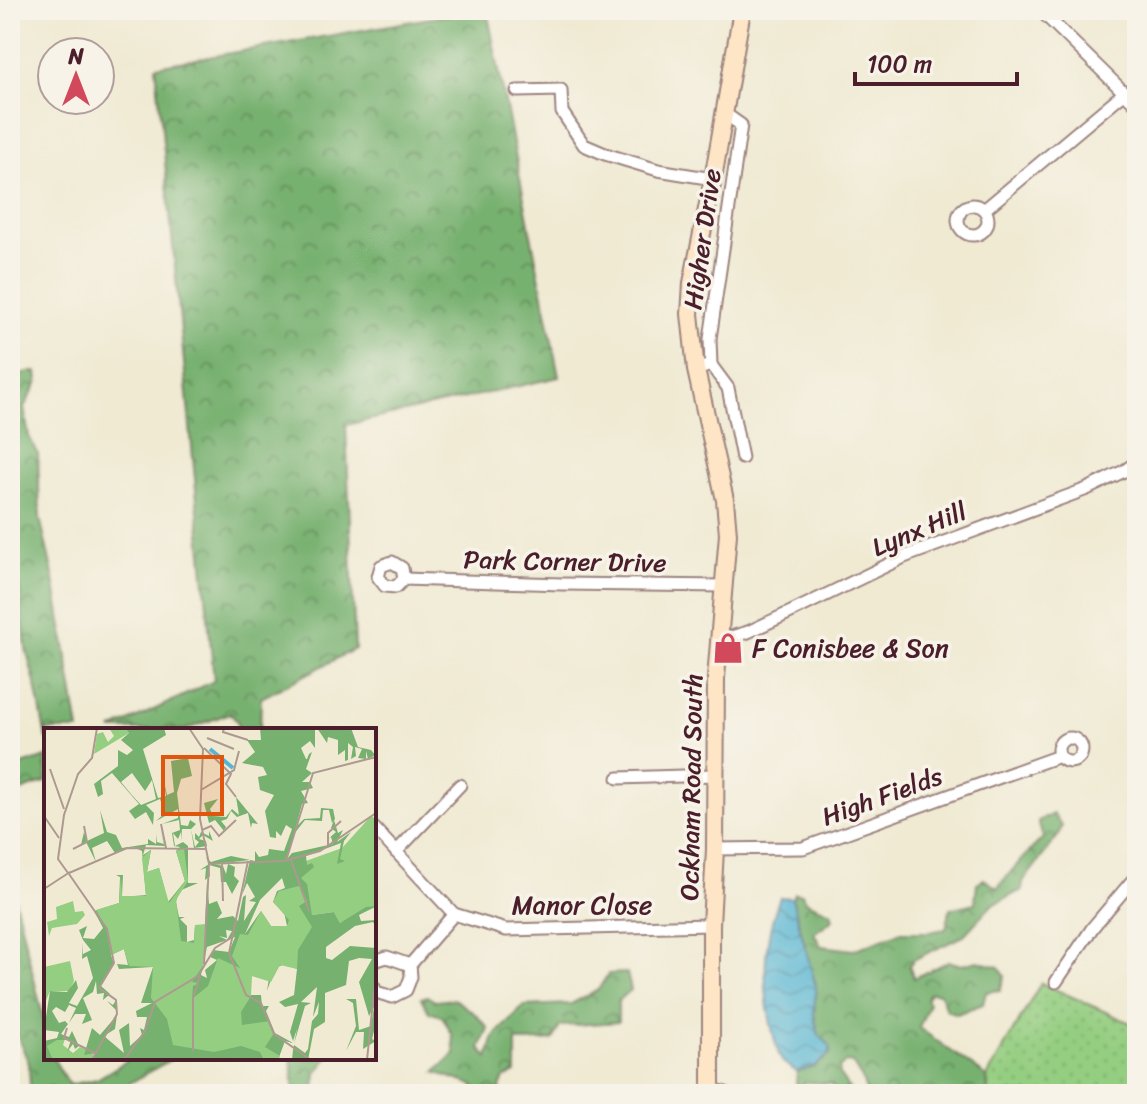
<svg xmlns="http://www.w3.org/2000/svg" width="1147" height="1104" font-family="Sriracha,sans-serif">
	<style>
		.grass { fill: url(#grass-dots); stroke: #6f7656; stroke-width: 2 }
		.forest { fill: url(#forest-crowns); stroke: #60684d; stroke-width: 2 }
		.water { fill: url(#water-waves); stroke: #506a7f; stroke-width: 2 }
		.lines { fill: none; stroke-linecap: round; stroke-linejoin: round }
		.stream { stroke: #55b5d3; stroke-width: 3 }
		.minor-casing { stroke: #9d847f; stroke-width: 15 }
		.secondary-casing { stroke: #9d847f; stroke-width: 20 }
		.minor { stroke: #fff; stroke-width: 11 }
		.secondary { stroke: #fde5c5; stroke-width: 16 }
		.labels { text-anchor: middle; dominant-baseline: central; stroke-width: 7; stroke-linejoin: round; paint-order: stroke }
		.street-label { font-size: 26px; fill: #4a1f2b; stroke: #f7f3e8 }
		.poi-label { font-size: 26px; fill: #4a1f2b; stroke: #f7f3e8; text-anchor: start }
		.inset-river { fill: none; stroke: #55b5d3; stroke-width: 4 }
		.inset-road { fill: none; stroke: #ae9990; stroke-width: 2 }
		.view { fill: #e0560e; fill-opacity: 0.15; stroke: #e0560e; stroke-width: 4 }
		.inset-edge { fill: none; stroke: #4a1f2b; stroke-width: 4 }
	</style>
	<defs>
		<pattern id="grass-dots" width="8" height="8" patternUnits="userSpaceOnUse" patternTransform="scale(2)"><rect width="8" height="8" fill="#94ce81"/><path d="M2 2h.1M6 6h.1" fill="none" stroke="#81b070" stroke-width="1.8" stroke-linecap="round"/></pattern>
		<pattern id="forest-crowns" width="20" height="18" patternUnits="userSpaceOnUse" patternTransform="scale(2)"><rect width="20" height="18" fill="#77b16f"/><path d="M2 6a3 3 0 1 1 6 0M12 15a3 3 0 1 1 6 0" fill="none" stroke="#648f5b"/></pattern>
		<pattern id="water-waves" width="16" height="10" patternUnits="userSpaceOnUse" patternTransform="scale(2)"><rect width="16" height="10" fill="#55b5d3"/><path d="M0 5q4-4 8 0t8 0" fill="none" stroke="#4893ab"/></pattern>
	</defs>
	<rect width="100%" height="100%" fill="#f7f3e8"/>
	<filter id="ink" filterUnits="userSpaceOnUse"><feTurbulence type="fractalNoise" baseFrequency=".0125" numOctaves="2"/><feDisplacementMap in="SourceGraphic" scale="16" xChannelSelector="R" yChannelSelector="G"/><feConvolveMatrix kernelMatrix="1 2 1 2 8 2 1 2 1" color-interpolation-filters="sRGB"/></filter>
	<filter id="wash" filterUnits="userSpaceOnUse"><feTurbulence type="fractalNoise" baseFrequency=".006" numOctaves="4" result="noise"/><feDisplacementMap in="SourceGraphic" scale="32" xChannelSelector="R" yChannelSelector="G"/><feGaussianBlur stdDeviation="1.8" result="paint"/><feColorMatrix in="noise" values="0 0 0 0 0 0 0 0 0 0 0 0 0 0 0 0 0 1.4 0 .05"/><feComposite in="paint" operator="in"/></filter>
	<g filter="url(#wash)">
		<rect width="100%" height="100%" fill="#f0ead3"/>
		<path class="grass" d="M1041,983L1137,1026V1094H988L987,1077Z"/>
		<g class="forest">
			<path d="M476,10H487L559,377L346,425L355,649L261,698L260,730H238V723L230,713L185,730H112L214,681L156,66Z"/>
			<path d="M27,372H37L38,382L24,407L29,437L38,453L40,518L54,579L79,730H46V740L38,695L26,648L10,511V379Z"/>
			<path d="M46,757V782L10,795V769Z"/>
			<path d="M1053,814L1062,826L1058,836L1023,882L1022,890L992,905L963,936L915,959L909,965L914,978L949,961L961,965L978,961L999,967L1005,976L1000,990L986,992L983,1004L957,1014L946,1010L940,993H930L926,999L929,1003L919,1028L987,1077L988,1094H867L862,1079L852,1063L846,1062L839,1068L840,1076L853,1094H836L832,1084L805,1082L800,1090L796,1083L797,1072L815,1066L830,1054V1046L819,1035L814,1015L816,987L792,898L795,893L802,894L807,902L831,912L833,919L814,933L821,946L854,950L900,932H928L946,929L950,909L975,903L977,883L984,879L997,888L1023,858L1043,838L1038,821Z"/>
			<path d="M10,879L46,1029V1058H53L69,1085L97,1079L131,1058H173L111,1094H19L30,1087L29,1064L10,1017Z"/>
			<path d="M627,973L631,990L618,1001V1022L560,1026L553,1040L525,1042L516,1040V1073L504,1078L500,1088L502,1094H481L473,1085L435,1072L455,1054L452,1034L442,1016L429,1012L421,998L427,996L435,1001L454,999L474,1013L488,1028L480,1048L488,1058L494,1036L524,1006L571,1004L598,990L608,974Z"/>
			<path d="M291,1058H328L316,1073L315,1094H295Z"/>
		</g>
		<path class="water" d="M780,897L792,898L816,987L814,1015L819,1035L830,1046V1054L815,1066L797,1072C793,1069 786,1065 782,1061C778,1055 776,1044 774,1037C762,991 762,942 780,897Z"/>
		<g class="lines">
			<path class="stream" d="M1123,10L1137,22"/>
		</g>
	</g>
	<g filter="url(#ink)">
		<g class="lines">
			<defs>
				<g id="minor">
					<path d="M1040,10L1137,105"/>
					<path d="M517,91L561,90L562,112L584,145L605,154L658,170L713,179"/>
					<circle cx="973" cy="220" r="15"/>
					<path d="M984,210L1125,92"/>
					<path d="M711,365L728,388L742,458"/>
					<path d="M696,370L711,365L710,339L741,125L724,113"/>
					<path d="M392,562L402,568L404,579L396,587L385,586L378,577L381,566Z"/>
					<path d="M404,579L562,584L725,586"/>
					<path d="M719,637H731L748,632L791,612L904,557L1087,489L1124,471L1137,462"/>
					<circle cx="1070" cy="750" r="12"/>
					<path d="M618,778L715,775"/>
					<path d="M374,828L454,914L506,930L711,925"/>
					<path d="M715,849L803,848L1059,756"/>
					<path d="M396,852L460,785"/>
					<path d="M374,961L387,957L410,965"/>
					<path d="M1056,982L1093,927L1137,875"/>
					<path d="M374,987L376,992L392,997L406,990L411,977L410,965L454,914"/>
					<path d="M711,1088L729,1094"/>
				</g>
				<path id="secondary" d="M711,1094V925L715,849L716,678L728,534L725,500L696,370L690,314L692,283L713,179L742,10"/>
			</defs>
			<use href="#minor" class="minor-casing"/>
			<use href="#secondary" class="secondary-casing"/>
			<use href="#minor" class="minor"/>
			<use href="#secondary" class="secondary"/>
		</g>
	</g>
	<defs>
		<symbol id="shop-bare" viewBox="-9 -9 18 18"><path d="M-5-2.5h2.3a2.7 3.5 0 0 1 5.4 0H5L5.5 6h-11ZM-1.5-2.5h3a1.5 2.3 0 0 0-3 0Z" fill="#d1495b" stroke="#f7f3e8" stroke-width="2.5" paint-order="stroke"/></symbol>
	</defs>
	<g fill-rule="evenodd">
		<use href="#shop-bare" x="706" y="626" width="44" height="44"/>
	</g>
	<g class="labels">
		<g class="street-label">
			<text transform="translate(702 239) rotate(-82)">Higher Drive</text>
			<text transform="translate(919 529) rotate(-23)">Lynx Hill</text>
			<text transform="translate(565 561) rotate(1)">Park Corner Drive</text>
			<text transform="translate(691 787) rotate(-89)">Ockham Road South</text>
			<text transform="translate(882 796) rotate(-20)">High Fields</text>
			<text x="582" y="905">Manor Close</text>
		</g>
		<g class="poi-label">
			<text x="752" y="648">F Conisbee &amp; Son</text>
		</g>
	</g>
	<g transform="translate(44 728)">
		<rect width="332" height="332" fill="#f0ead3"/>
		<path d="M65,0H81L85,5L50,26L53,6L59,4L64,14L70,8ZM327,88L332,91V179L296,195L290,184L268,187L256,151L259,134L298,120ZM29,173L31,184L39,183L41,187L33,196L8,200L5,208L3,194L13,191L12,179ZM26,233L30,253L25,263H6L0,277V239ZM14,311H21L19,317L29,325L36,319L50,325L48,332H8L2,318Z" fill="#94ce81"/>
		<path d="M81,0H120L122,7L99,21L114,70L122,68L119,49L123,67L130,64L127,33L144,30L148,48L137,51L133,65L137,97L144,98L146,92L152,96L147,101L151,119L155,114L151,111V105L155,109L157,104L165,108V103L169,113L159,107L155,111L162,113L163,118L150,120L147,101H138L137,113V104L134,111L129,105L131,118L139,114L144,118V155H154L135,163L132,174L135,189H141L136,191L143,198V214L150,212L151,197V213L160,214L163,154L165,176L173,173L178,185L173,191L189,188L194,193L199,169L202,167L200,193L212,174L205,173L211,169L203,155L198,167L206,132L171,136L179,138L182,146L184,136L191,139L190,148L195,153L188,166L182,154H177L176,140L165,137L166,148L161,152L162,140L156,142L165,136L162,129L167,134L187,128L211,133V123L215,129L224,127L225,121L240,123L248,101L242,97L237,108L232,103V110L226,109L221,83L230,67L216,62L214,49L223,47L219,39L198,35L211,24L203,12H217L216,0H271V20L266,13L257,20L262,31H263L265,26L268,24L262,41L268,45L258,54H266L269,60L257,63L264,75L258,76L252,99L260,91L276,90L277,80L289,81L291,91L288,95L285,82H279L278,93L261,92L250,106L243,131L248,125L289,116L287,109L282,113L292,104L287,100L290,92L294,105L299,102L293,114L307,104L300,113L296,131L301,133L293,136L297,115L262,128L263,137L268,135L270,139L257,150L263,156L268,187L290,184L296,195L322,179L332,178L315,187L317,193L332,192V199L329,194L311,198L282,219V230L288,232L306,218L332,220V295L328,311L332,313L319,321L320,304H312L302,323L312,298L309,275L302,271H312L315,302L327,298L330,279L325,288L315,254L328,231L315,230L305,233L302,257L281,265V294L270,301L264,332H248L249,322L250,317L261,325L264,321L268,293L274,286L275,274L269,289L273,259L257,274L267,275L261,278L250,316L253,301L249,313L246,304L254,276L241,279L235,274L250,267L253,241L241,236L231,240L223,263L225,250L208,248L204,257L207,267H217L218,278H225L222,283L231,305L249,315L241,313L234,332H49L51,325L40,327L48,300L56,307L73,287L71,301L60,308L80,325L75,302L85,295L86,318L98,307L96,300L100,302L103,289H93L92,283L108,275H97L109,239L75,241L73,236L84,237L80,221L67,227L70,236L57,258L73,272V283L63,273L69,277L72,272L66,266L59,272L60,265L53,266L52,253L49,264L39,270L48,292L38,296L42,286H31L25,295L32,280L25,277L21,284L12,279L8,283L15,295L21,293L24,296L17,306L25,309L28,303L35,318L31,321L29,316L23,324L27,312H13L3,318L9,332H0V313L13,310L15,304L0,302L6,263L23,264L32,252L34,260L25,275L33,278L49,250L43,228L38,231L39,215V226L47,222L39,212L35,202L43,198L39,210L50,211L59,200L50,183L75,175L76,149L72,147H79L78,169L102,167L98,123L89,119L71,125L63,113L48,120L52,134L42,114L37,117L40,104L43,113L60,105L56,82L63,104L72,107L78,120L104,116V111L112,116L113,106V114L120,116L116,101L121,118L102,117L99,127L107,122L103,144L115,140L124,174L141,153L132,123L136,119L130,118L128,105L136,102L135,92L118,96L134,90V81L112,93L121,85L116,71L102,77L110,85L109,97L102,84L91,91L85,83L95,76L68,45L57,53L59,66L54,69L50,56L74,38V22L83,27L89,22L77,12L85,5ZM88,45L101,63L108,52L112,71L97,77L87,66L77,54ZM238,150L241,160L233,163L229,174L240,184L243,198H227L217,183L201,206L216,172ZM182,202L188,203L183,212L191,209L185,224L169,222L166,229L173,232L161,242L163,250L157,247L163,219L183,212L175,208L183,210ZM273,0H307L314,19L327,22L331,27L324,31L322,23V31L314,30L318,21L311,19L312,28L307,31L309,19L304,15V32L301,33V22L294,27V12L284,9L283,15ZM192,69L214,96L208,95L207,100L204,85L193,89L187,83L183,91L177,93L182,99L180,103L171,92L165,95L160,75L174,71L166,81L169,88L182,89L188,81L195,87Z" fill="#77b16f" fill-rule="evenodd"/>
		<path d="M140,120L144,153L132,172L137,213L150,215L151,197L162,196L160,236L148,254L155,255L149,258L148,271L164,258L174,230L196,240L188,228L196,206L204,207L217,183L227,198H243L245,192L229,174L235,163L255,158L263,173L255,178L268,199L254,222L253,241L236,237L227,254L208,248L207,268L197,284L198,297L226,293L230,305L221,319L236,328L234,332H220L216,324L197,318L170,324L129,317L123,291L107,270L109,239L85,238L80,221L67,227L63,201L52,182L75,175L77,147L78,168H102L98,130L107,121L103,144L115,140L125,175L141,153L132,123Z" fill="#94ce81"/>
		<path class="inset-river" d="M166,21L189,40"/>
		<path class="inset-road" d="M145,0L159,21L156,91L165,136L240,133L276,123L332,85M180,0L179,4L204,12M163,10L190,21M160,20L187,46L182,56L192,69M6,41L20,81M157,62L190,42L195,23M0,88L15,110M117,96L122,120M158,102L167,98L175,108L192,92M284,117V105L297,93M29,121L43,114L40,98M247,132L265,183M204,133L185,225L202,267L217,275L230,306L267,332M242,133L269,45L332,29M178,136L179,173M24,145L14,131L20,87L34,46L48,30L53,0M25,145L83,120L161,121M25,146L63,201L70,235L55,260L72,272L73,286L48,332M0,161L26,144M160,236L165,135M23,300L20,310L51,325M149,323V270L156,248M80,332L101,303L111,274L154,248L171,220L190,208M323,332L332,244"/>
		<path class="view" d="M119,29H178V86H119Z"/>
		<rect width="332" height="332" class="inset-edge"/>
	</g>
	<rect width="1147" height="1104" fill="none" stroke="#f7f3e8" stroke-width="40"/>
	<g transform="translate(76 76)"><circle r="38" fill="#f7f3e8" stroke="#b29e9c" stroke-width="2"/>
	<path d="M0-6L14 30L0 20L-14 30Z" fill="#d1495b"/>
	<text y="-12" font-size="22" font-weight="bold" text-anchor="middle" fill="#4a1f2b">N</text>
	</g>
	<path d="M855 72v12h162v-12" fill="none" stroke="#4a1f2b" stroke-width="4"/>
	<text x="867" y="72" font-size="24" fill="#4a1f2b" stroke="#f7f3e8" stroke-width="6" paint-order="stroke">100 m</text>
</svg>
